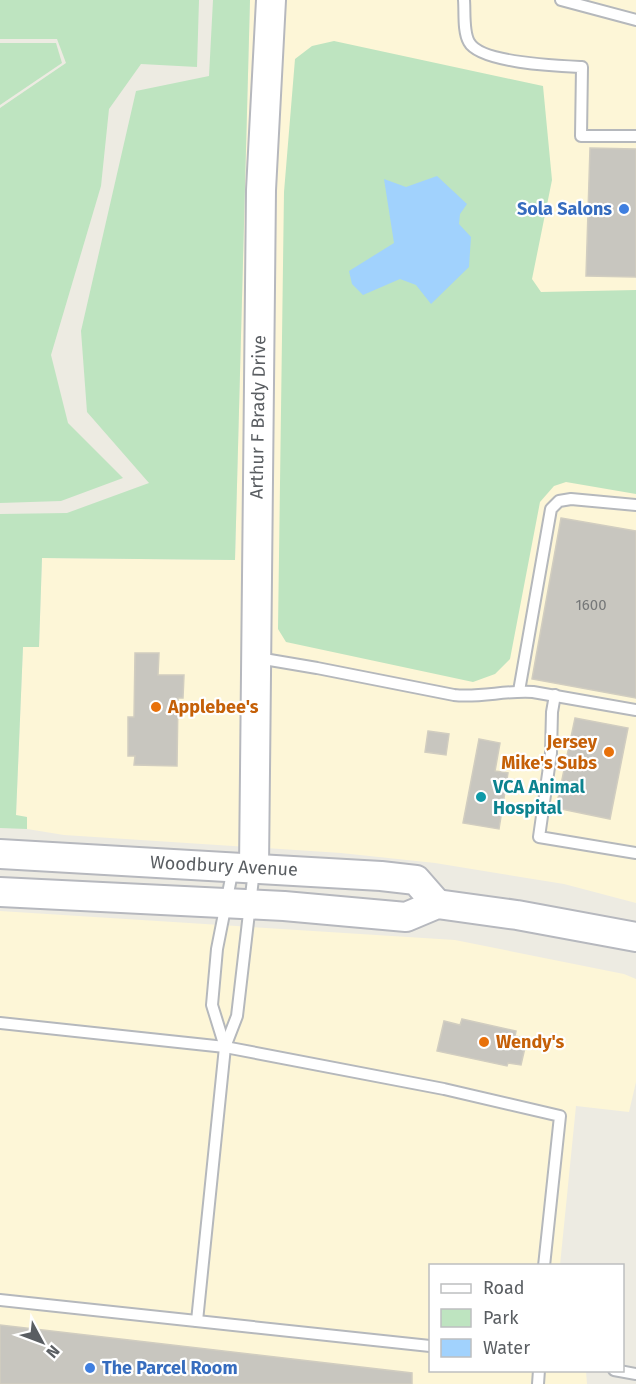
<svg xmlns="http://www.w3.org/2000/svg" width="636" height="1384" font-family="'Fira Sans',sans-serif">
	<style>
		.commercial { fill: #fdf6d7 }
		.green { fill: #bee4c0 }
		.water { fill: #a1d2fd }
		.building { fill: #c8c6bf; stroke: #d1cdc0; stroke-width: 1.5 }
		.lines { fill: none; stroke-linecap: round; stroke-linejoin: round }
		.lane-casing { stroke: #b5b8bc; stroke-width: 14 }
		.secondary-casing { stroke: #b6b8be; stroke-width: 32 }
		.lane { stroke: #fff; stroke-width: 10 }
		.secondary { stroke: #fff; stroke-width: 28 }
		.shop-dot { fill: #3f7fe0; stroke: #fff; stroke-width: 2 }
		.food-dot { fill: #e8710a; stroke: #fff; stroke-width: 2 }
		.culture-dot { fill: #0f9aa8; stroke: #fff; stroke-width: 2 }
		.labels { text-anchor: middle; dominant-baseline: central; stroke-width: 4.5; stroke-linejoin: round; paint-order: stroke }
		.number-label { font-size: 15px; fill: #767879 }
		.shop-label { font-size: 18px; font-weight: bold; fill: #366cbe; stroke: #fff; text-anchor: end }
		.street-label { font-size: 18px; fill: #5a5e62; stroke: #fff }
		.food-label { font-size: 18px; font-weight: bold; fill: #c56008; stroke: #fff; text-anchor: start }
		.culture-label { font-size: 18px; font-weight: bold; fill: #0d838f; stroke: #fff; text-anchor: start }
	</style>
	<rect width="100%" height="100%" fill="#edebe2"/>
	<g class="commercial">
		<path d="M250,0H636V903L564,884L435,863L341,853L64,835L27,829V817L16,816L23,646L39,647L42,558L235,560Z"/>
		<path d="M0,911L455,940L624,974L636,979V1082L629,1112L576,1106L560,1265L430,1266V1370L586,1371L587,1384H0Z"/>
	</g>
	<g class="green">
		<path d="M0,0H199L197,67L141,64L109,109L101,186L51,355L68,423L123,478L61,501L0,503V108L66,63L57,39H0Z"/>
		<path d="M213,0H250L235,560L42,558L39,647H23L16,815L27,817V829L0,828V514L67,513L149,483L87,412L81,331L136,91L209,76Z"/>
		<path d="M334,41L543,86L552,180L532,279L541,292L636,290V494L566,482L554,486L540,502L510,659L495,674L473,682L286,642L278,629L284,192L295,59L312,46Z"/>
		<path d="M0,43H56L62,63L0,105Z"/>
	</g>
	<path class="water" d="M437,176L467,204L460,214L459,224L471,237L469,267L431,304L416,285L400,279L363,295L352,284L349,271L394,243L384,179L406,187Z"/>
	<g class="building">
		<path d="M590,148L636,149V277L586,276Z"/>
		<path d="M561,518L636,531V698L532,679Z"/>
		<path d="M135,653H159L158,675H184L183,698H178L177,766L134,765L135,756H128V717H134Z"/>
		<path d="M575,718L628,728L610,819L556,808Z"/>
		<path d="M428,731L449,734L446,755L425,752Z"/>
		<path d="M479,739L500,743L495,771L508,773L499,829L463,823Z"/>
		<path d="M462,1019L516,1031L515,1036L527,1039L521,1065L508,1063L507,1066L437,1051L444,1021L460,1025Z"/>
		<path d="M0,1325L412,1373V1384H0Z"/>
	</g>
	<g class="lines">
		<defs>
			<g id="lane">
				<path d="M464,0C465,12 463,32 469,42C480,63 560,66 582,67L581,136H636"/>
				<path d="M561,0L636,20"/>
				<path d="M258,658L317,668L454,695C480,698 506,690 533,692L636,710"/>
				<path d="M519,691L551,509L559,501L571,499L636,505"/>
				<path d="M555,695L552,712L551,753L539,837L636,853"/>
				<path d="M0,1023L225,1047L444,1089L560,1116L544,1266"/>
				<path d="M225,1047L212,1005L217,949L233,868"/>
				<path d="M0,1300L430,1346"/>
				<path d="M197,1321L225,1047L237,1016L254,870"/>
				<path d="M614,1370L636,1374"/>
				<path d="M538,1384L539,1370"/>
			</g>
			<g id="secondary">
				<path d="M0,854L381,876L416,880L437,904"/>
				<path d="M254,868L261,190L271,0"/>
				<path d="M0,892L284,906L406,917L437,904L517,915L636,937"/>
			</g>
		</defs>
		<use href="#lane" class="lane-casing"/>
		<use href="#secondary" class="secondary-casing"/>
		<use href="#lane" class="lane"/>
		<use href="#secondary" class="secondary"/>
	</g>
	<g class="shop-dot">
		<circle cx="624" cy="209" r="6"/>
		<circle cx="90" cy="1368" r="6"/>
	</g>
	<g class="food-dot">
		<circle cx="156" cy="707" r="6"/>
		<circle cx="609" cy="752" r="6"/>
		<circle cx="484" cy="1042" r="6"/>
	</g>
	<circle class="culture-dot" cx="481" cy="797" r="6"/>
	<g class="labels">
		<g class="number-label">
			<text x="591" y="605">1600</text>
		</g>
		<g class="shop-label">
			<text x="612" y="209">Sola Salons</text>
			<text x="102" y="1368" text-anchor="start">The Parcel Room</text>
		</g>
		<g class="street-label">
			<text transform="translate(258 417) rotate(-89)">Arthur F Brady Drive</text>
			<text transform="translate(224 866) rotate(3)">Woodbury Avenue</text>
		</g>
		<g class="food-label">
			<text x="168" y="707">Applebee's</text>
			<text x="597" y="742" text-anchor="end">Jersey<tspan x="597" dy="21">Mike's Subs</tspan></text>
			<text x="496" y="1042">Wendy's</text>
		</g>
		<g class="culture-label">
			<text x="493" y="787">VCA Animal<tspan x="493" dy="21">Hospital</tspan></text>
		</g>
	</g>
	<rect x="429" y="1264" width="195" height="108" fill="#ffffff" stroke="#bdbfc0" stroke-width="1.5"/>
	<rect x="441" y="1284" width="30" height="9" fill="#ffffff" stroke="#bdbfc0" stroke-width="1.5"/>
	<text x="483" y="1294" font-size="18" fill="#5a5e62">Road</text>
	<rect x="441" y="1309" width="30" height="18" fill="#bee4c0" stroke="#bdbfc0" stroke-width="1.5"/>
	<text x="483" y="1324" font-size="18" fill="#5a5e62">Park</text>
	<rect x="441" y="1339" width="30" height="18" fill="#a1d2fd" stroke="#bdbfc0" stroke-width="1.5"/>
	<text x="483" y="1354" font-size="18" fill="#5a5e62">Water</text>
	<g transform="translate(42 1342) rotate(131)" stroke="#ffffff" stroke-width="4.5" paint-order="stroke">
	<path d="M0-4.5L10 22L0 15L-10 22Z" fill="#5a5e62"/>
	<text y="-9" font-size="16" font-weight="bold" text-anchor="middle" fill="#5a5e62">N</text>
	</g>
</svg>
